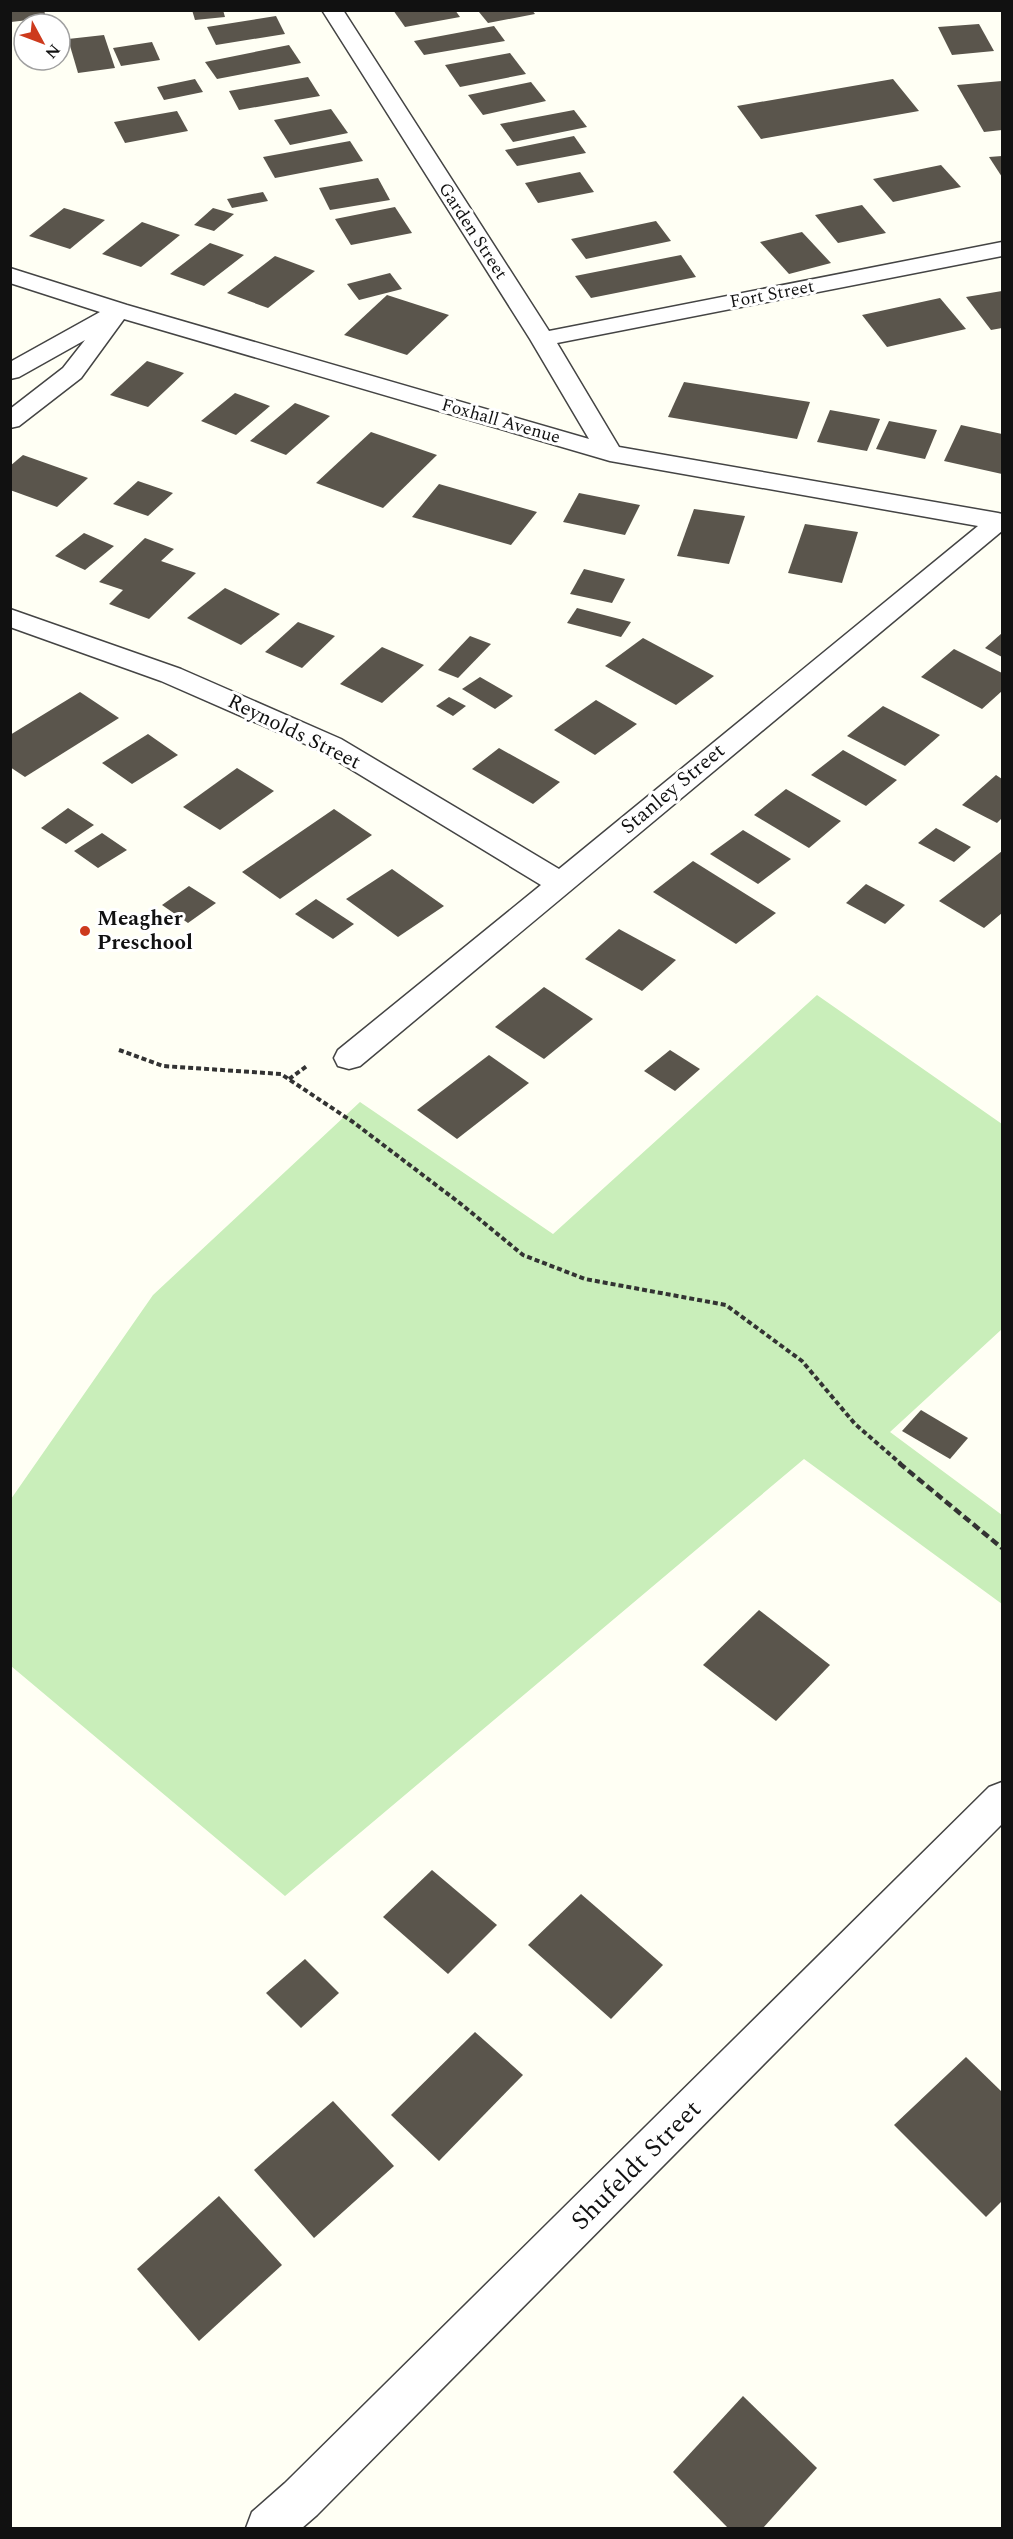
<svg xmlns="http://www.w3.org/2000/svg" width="1013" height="2539" font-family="Spectral,serif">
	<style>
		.green { fill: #c9eeba }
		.building { fill: #5a554c }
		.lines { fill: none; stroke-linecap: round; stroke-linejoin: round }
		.minor-casing { stroke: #444; stroke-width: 3 }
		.path-far1 { stroke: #333; stroke-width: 4; stroke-dasharray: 5 3; stroke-linecap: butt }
		.path { stroke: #333; stroke-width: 4.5; stroke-dasharray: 8 4; stroke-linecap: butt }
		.minor { fill: #fff; fill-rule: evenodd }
		.poi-dot { fill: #cd3a1d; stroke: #fff; stroke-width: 2 }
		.labels { text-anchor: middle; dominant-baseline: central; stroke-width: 6; stroke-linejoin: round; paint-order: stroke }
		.far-street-label { font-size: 18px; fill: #111; stroke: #fff }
		.street-label { font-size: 21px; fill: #111; stroke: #fff }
		.poi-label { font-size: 21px; font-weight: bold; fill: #111; stroke: #fff; text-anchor: start }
		.near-street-label { font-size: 26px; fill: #111; stroke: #fff }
	</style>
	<rect width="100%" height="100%" fill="#fffff4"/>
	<path class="green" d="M817,995L1002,1124V1329L890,1432L1002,1515V1604L804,1459L285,1896L11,1666V1499L153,1295L360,1102L553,1234Z"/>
	<g class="building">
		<path d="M10,10H44L46,18L11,22Z"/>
		<path d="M192,10H223L225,17L195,20Z"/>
		<path d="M393,10H455L460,17L405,27Z"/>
		<path d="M489,10H532L535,14L488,23L479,12Z"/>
		<path d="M276,16L285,34L216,45L207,27Z"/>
		<path d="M979,24L994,51L952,55L938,27Z"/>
		<path d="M494,26L505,41L424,55L414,41Z"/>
		<path d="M104,35L115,68L78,73L68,39Z"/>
		<path d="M152,42L160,60L121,66L113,48Z"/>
		<path d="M289,45L301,63L217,79L205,62Z"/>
		<path d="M510,53L526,74L460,87L445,65Z"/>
		<path d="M308,77L320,96L239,110L229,91Z"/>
		<path d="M195,79L203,92L164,100L157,87Z"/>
		<path d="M893,79L919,111L761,139L737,106Z"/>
		<path d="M1002,81V130L984,132L957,85Z"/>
		<path d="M531,82L546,101L483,115L468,95Z"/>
		<path d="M331,109L348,133L290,145L274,120Z"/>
		<path d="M574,110L587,127L513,142L500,124Z"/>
		<path d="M177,111L188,131L125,143L114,122Z"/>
		<path d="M574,136L586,153L517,166L505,150Z"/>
		<path d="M350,141L363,161L275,178L263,157Z"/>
		<path d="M1002,156V177L989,157Z"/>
		<path d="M941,165L961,187L893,202L873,179Z"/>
		<path d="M580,172L594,192L538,203L525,183Z"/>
		<path d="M378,178L390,200L330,210L319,188Z"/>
		<path d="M263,192L268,201L232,208L227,199Z"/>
		<path d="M862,205L886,233L838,243L815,215Z"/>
		<path d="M395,207L412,233L351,245L335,219Z"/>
		<path d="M64,208L105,220L70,249L29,236Z"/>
		<path d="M213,208L234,214L214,231L194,225Z"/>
		<path d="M656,221L671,241L586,259L571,239Z"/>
		<path d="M142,222L180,235L141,267L102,254Z"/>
		<path d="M802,232L831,263L789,274L760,242Z"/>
		<path d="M210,243L244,255L204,286L170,274Z"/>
		<path d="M681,255L696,277L591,298L575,276Z"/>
		<path d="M275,256L315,271L268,308L227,293Z"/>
		<path d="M390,273L402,289L359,300L347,284Z"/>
		<path d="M1002,291V328L991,330L966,297Z"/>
		<path d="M387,295L449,315L407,355L344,335Z"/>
		<path d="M940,298L966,329L887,347L862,315Z"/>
		<path d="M147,361L184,373L148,407L110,395Z"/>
		<path d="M684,382L810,402L797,439L668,417Z"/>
		<path d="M235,393L270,406L236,435L201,421Z"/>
		<path d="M295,403L330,416L286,455L250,441Z"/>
		<path d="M830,410L880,419L867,451L817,442Z"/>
		<path d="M889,421L937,430L925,459L876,449Z"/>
		<path d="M961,425L1002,434V474L944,461Z"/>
		<path d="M371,432L437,455L383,508L316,483Z"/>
		<path d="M23,455L88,478L57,507L10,490V466Z"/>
		<path d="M138,481L173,493L148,516L113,504Z"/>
		<path d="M439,484L537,512L511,545L412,517Z"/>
		<path d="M579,493L640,505L625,535L563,522Z"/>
		<path d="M694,509L745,516L729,564L677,556Z"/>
		<path d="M805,524L858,532L842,583L788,573Z"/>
		<path d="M84,533L114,546L85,570L55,556Z"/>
		<path d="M145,538L174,549L161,561L196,573L149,619L109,604L123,590L99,582Z"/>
		<path d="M584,569L625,579L612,603L570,594Z"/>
		<path d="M225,588L280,614L241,645L187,618Z"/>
		<path d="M577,608L631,622L621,637L567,623Z"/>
		<path d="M298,622L335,636L302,668L265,652Z"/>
		<path d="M1002,633V657L985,648Z"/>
		<path d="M470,636L491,644L458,678L438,670Z"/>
		<path d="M643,638L714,676L676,705L605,666Z"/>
		<path d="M382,647L424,665L382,703L340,684Z"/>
		<path d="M954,649L1002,673V691L982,709L921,677Z"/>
		<path d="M480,677L513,696L495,709L462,689Z"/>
		<path d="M80,692L119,718L25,777L10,767V735Z"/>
		<path d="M449,697L466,706L453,716L436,706Z"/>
		<path d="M596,700L637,724L595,755L554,730Z"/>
		<path d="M883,706L940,735L905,766L847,736Z"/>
		<path d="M148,734L178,755L132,784L102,763Z"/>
		<path d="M499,748L560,782L533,804L472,769Z"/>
		<path d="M843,750L897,780L866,806L811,775Z"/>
		<path d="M237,768L274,791L220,830L183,807Z"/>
		<path d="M996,775L1002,779V818L997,823L962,805Z"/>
		<path d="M786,789L841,821L809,848L754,815Z"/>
		<path d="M68,808L94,825L66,844L41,828Z"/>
		<path d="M334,809L372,835L280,899L242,872Z"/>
		<path d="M936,828L971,847L954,862L918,843Z"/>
		<path d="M743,830L791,859L758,884L710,854Z"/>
		<path d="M102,833L127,850L98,868L74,851Z"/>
		<path d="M1002,851V913L984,928L939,901Z"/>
		<path d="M693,861L776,913L736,944L653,892Z"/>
		<path d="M392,869L444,906L398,937L346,899Z"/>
		<path d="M866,884L905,905L885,924L846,903Z"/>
		<path d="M189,886L216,903L188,923L162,905Z"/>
		<path d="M316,899L354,924L333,939L295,914Z"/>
		<path d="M619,929L676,960L642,991L585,959Z"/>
		<path d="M544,987L593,1019L544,1059L495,1027Z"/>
		<path d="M670,1050L700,1069L675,1091L644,1071Z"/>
		<path d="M489,1055L529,1083L457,1139L417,1110Z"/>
		<path d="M921,1410L968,1438L950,1459L902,1431Z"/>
		<path d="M759,1610L830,1665L776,1721L703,1665Z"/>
		<path d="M432,1870L497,1925L448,1974L383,1917Z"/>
		<path d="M581,1894L663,1965L611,2019L528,1945Z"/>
		<path d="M305,1959L339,1993L301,2028L266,1993Z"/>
		<path d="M475,2032L523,2075L439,2161L391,2115Z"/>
		<path d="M966,2057L1002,2092V2201L986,2217L894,2125Z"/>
		<path d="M333,2101L394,2166L314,2238L254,2170Z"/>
		<path d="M219,2196L282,2265L199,2341L137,2269Z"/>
		<path d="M743,2396L817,2468L763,2528H728L673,2472Z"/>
	</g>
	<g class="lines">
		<defs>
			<g id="minor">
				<path d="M322,10H343L549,331L1002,242V256L557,343L619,447L998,513L1002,514V531L360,1066L349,1069L338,1066L334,1058L338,1050L541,885L321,751L161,681L10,627V609L181,669L341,739L559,869L978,526L610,461L124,319L81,378L19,426L10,428V409L63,368L85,340L19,377L10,379V362L100,312L10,283V268L127,305L589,439L530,339Z"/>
				<path d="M1002,1782V1824L317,2515L302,2528H246L252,2512L285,2483L989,1787Z"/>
			</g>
		</defs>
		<use href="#minor" class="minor-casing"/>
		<g class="path-far1">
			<path d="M119,1050L163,1066L281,1074L353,1122L461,1204L523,1255L585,1279L726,1305L802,1361L855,1424L901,1464"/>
			<path d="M289,1079L307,1066"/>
		</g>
		<path class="path" d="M899,1463L1002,1548"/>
		<use href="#minor" class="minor"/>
	</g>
	<circle class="poi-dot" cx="85" cy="931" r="6"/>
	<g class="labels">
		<g class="far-street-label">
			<text transform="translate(473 231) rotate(57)">Garden Street</text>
			<text transform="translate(772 294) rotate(-11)">Fort Street</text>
			<text transform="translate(501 421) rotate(16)">Foxhall Avenue</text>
		</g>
		<g class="street-label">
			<text transform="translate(294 732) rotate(26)">Reynolds Street</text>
			<text transform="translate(673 789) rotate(-40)">Stanley Street</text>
		</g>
		<g class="poi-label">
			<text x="97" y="919">Meagher<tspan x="97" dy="24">Preschool</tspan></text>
		</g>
		<g class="near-street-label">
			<text transform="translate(636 2165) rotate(-45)">Shufeldt Street</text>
		</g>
	</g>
	<rect width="1013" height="2539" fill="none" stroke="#111111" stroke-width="24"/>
	<g transform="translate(42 42) rotate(131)"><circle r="28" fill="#ffffff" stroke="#a0a0a0" stroke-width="1.5"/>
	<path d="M0-4.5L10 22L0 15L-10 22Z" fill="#cd3a1d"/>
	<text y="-9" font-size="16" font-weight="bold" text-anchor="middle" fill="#111111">N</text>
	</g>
</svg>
